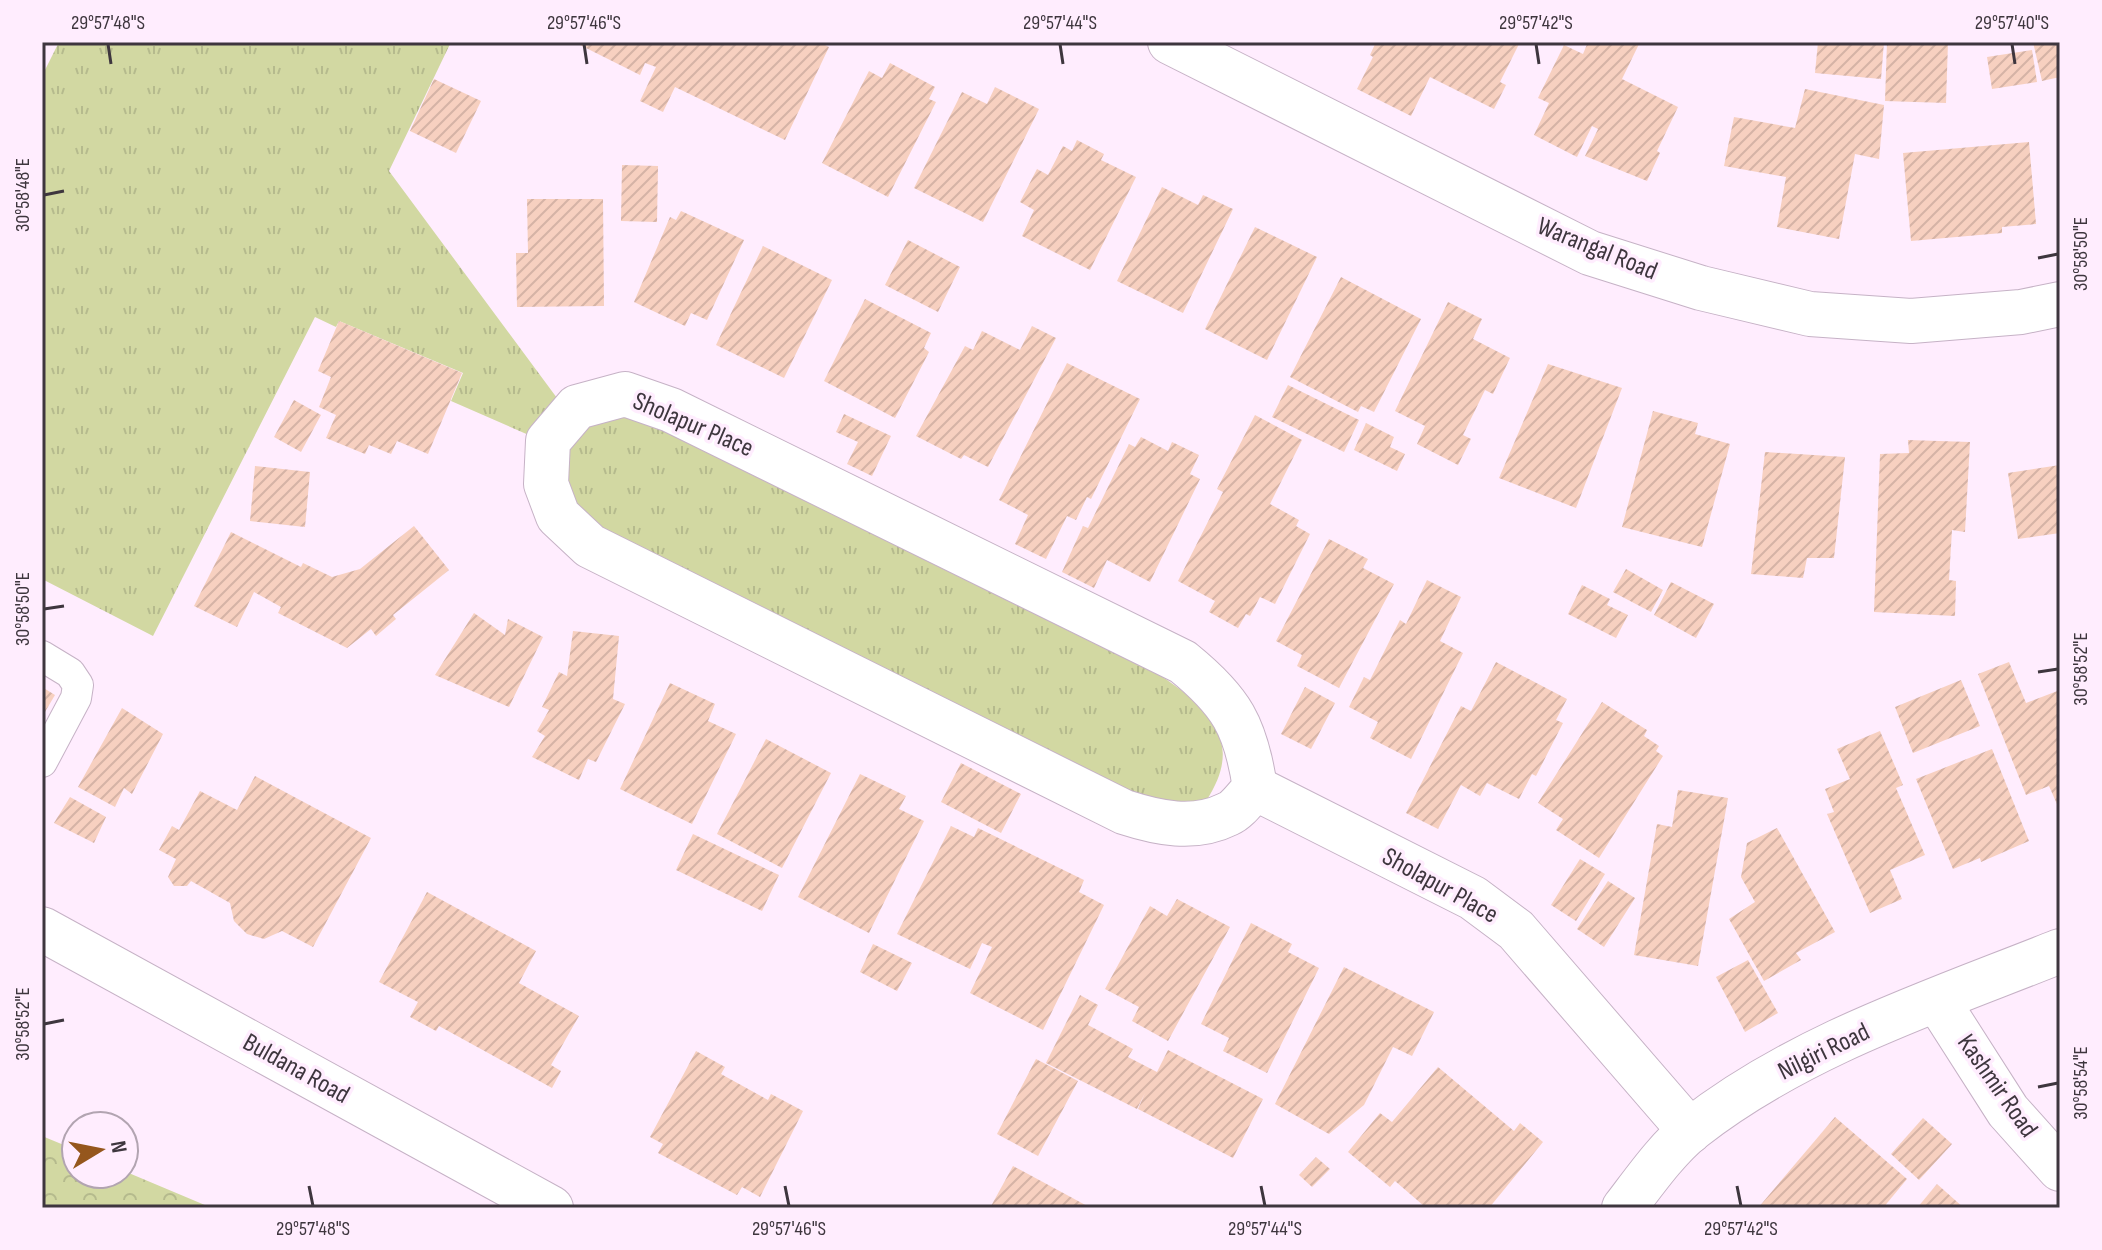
<svg xmlns="http://www.w3.org/2000/svg" width="2102" height="1250" font-family="'Sofia Sans Condensed',sans-serif">
	<style>
		.grass { fill: url(#grass-tufts) }
		.forest { fill: url(#forest-crowns) }
		.building { fill: url(#building-hatch) }
		.lines { fill: none; stroke-linecap: round; stroke-linejoin: round }
		.lane-casing { stroke: #c6b2c6; stroke-width: 32 }
		.street-casing { stroke: #c6b2c6; stroke-width: 46 }
		.lane { stroke: #fff; stroke-width: 30 }
		.street { stroke: #fff; stroke-width: 44 }
		.ticks { fill: none; stroke: #3e363e; stroke-width: 3 }
		.labels { text-anchor: middle; dominant-baseline: central; stroke-width: 7; stroke-linejoin: round; paint-order: stroke }
		.street-label { font-size: 26px; fill: #3e363e; stroke: #ffedfe }
		.neatline { fill: none; stroke: #3e363e; stroke-width: 3 }
		.ticks-label { font-size: 20px; text-anchor: middle; fill: #3e363e }
	</style>
	<defs>
		<pattern id="grass-tufts" width="24" height="20" patternUnits="userSpaceOnUse" patternTransform="scale(2)"><rect width="24" height="20" fill="#d2d8a2"/><path d="M3 7l-1-3M5 7V3M7 7l1-3M15 17l-1-3M17 17v-4M19 17l1-3" fill="none" stroke="#b5ba8d"/></pattern>
		<pattern id="forest-crowns" width="20" height="18" patternUnits="userSpaceOnUse" patternTransform="scale(2)"><rect width="20" height="18" fill="#d2d8a2"/><path d="M2 6a3 3 0 1 1 6 0M12 15a3 3 0 1 1 6 0" fill="none" stroke="#b5ba8d"/></pattern>
		<pattern id="building-hatch" width="6" height="6" patternUnits="userSpaceOnUse" patternTransform="scale(2)"><rect width="6" height="6" fill="#f7d0c0"/><path d="M-1 1l2-2M0 6l6-6M5 7l2-2" fill="none" stroke="#d5b3a6"/></pattern>
	</defs>
	<rect width="100%" height="100%" fill="#ffedfe"/>
	<g class="grass">
		<path d="M59,42H451L389,171L557,398L531,436L451,401L463,373L339,321L336,327L315,317L153,636L42,579V76Z"/>
		<path d="M632,413L1145,665C1197,700 1251,733 1206,801L1157,807L595,536L554,470L571,429Z"/>
	</g>
	<path class="forest" d="M42,1136L76,1150V1174H124V1171L212,1208H42Z"/>
	<g class="building">
		<path d="M574,42H819L829,47L785,140L675,87L663,112L640,101L656,67L645,63L640,75Z"/>
		<path d="M1376,42H1520L1500,82L1506,85L1494,109L1430,77L1411,116L1357,89L1373,57L1370,55Z"/>
		<path d="M1588,42H1640L1622,79L1678,107L1657,151L1660,153L1647,181L1585,156L1598,129L1592,126L1577,157L1534,135L1549,103L1538,98L1564,45L1583,54Z"/>
		<path d="M1818,42H1884L1881,79L1815,73Z"/>
		<path d="M1887,42H1948L1946,103L1885,101Z"/>
		<path d="M2033,42H2060V77L2042,81Z"/>
		<path d="M2032,50L2037,82L1992,89L1987,57Z"/>
		<path d="M890,63L935,87L929,99L936,102L888,197L822,163L869,71L882,78Z"/>
		<path d="M434,79L481,101L456,153L410,131Z"/>
		<path d="M995,87L1039,109L983,222L914,188L962,92L987,104Z"/>
		<path d="M1805,89L1884,105L1879,159L1855,154L1839,239L1777,227L1786,177L1724,166L1734,117L1795,128Z"/>
		<path d="M1077,140L1104,154L1101,160L1136,177L1090,270L1022,236L1034,210L1020,202L1037,169L1048,175L1063,146L1072,151Z"/>
		<path d="M2029,142L2036,224L2002,227V233L1911,241L1903,153Z"/>
		<path d="M622,165L658,166L657,222L621,221Z"/>
		<path d="M1162,187L1198,205L1203,195L1233,209L1183,313L1117,281Z"/>
		<path d="M527,199H603L604,306L517,307L516,253H528Z"/>
		<path d="M681,211L744,240L707,320L691,313L685,326L634,302L670,217L676,220Z"/>
		<path d="M1255,227L1317,257L1267,360L1205,329Z"/>
		<path d="M908,240L960,267L938,312L885,285Z"/>
		<path d="M763,246L832,280L784,378L716,345Z"/>
		<path d="M1341,277L1421,319L1374,412L1361,406L1358,412L1290,377Z"/>
		<path d="M865,299L931,333L924,348L929,352L895,418L824,381Z"/>
		<path d="M1448,302L1482,319L1473,339L1510,358L1493,394L1485,390L1463,435L1471,439L1458,465L1417,444L1425,426L1395,411Z"/>
		<path d="M339,321L462,373L428,454L397,441L391,454L369,445L365,454L326,438L336,415L319,407L331,377L318,371Z"/>
		<path d="M1032,326L1056,338L988,467L964,455L961,459L916,436L965,346L973,350L982,331L1020,350Z"/>
		<path d="M1067,363L1140,399L1091,499L1087,497L1076,520L1067,516L1046,559L1015,544L1028,515L999,500Z"/>
		<path d="M1548,364L1622,388L1576,508L1499,478Z"/>
		<path d="M1288,385L1359,420L1344,452L1272,417Z"/>
		<path d="M294,400L321,415L301,452L274,437Z"/>
		<path d="M1653,411L1698,423L1695,434L1730,444L1702,547L1622,527Z"/>
		<path d="M844,414L891,436L872,476L847,464L858,442L836,432Z"/>
		<path d="M1255,415L1302,440L1270,504L1299,520L1296,526L1310,534L1275,604L1260,597L1250,616L1246,614L1238,628L1209,612L1215,601L1178,581L1223,492L1217,489Z"/>
		<path d="M1366,423L1394,437L1390,447L1405,454L1397,471L1354,450Z"/>
		<path d="M1141,437L1168,451L1172,442L1199,455L1190,474L1200,479L1150,582L1107,560L1094,588L1062,572L1083,526L1088,528L1129,444L1135,447Z"/>
		<path d="M1908,440L1970,442L1965,532L1952,530L1949,580L1956,581L1955,616L1874,612L1880,454L1909,453Z"/>
		<path d="M1765,452L1845,457L1834,558H1807L1803,578L1751,574Z"/>
		<path d="M2060,465V533L2018,539L2008,473Z"/>
		<path d="M255,466L310,472L305,527L250,521Z"/>
		<path d="M414,526L449,570L393,615L396,619L376,636L371,629L347,648L278,613L281,607L254,592L237,627L194,606L231,532L301,567L303,563L332,577L360,569Z"/>
		<path d="M1329,539L1368,559L1363,568L1394,584L1339,688L1297,666L1302,655L1276,641Z"/>
		<path d="M1626,569L1663,590L1651,612L1613,592Z"/>
		<path d="M1427,580L1461,597L1440,641L1463,653L1411,759L1370,738L1378,722L1349,707L1364,677L1370,680L1400,620L1406,624Z"/>
		<path d="M1671,582L1714,604L1696,638L1654,615Z"/>
		<path d="M1582,585L1610,599L1607,605L1628,615L1616,638L1568,614Z"/>
		<path d="M474,613L505,635L508,619L543,637L509,707L435,675Z"/>
		<path d="M573,631L619,636L613,699L625,704L596,762L588,759L579,780L532,757L545,736L537,731L549,710L542,707L559,672L567,676Z"/>
		<path d="M1496,662L1567,699L1556,720L1563,723L1536,776L1532,774L1519,799L1487,783L1480,796L1461,785L1438,829L1406,813L1461,706L1471,711Z"/>
		<path d="M2009,662L2026,703L2060,690V811L2049,786L2026,795L1978,674Z"/>
		<path d="M1961,680L1980,726L1913,753L1895,707Z"/>
		<path d="M670,683L715,704L708,721L736,734L692,824L620,789Z"/>
		<path d="M42,687L55,695L42,717Z"/>
		<path d="M1305,687L1335,703L1311,749L1281,734Z"/>
		<path d="M1602,702L1647,730L1644,736L1659,746L1656,751L1663,756L1599,858L1556,830L1563,819L1538,803Z"/>
		<path d="M122,708L163,734L132,794L124,788L115,807L78,787Z"/>
		<path d="M1880,731L1903,785L1896,788L1925,855L1890,870L1902,899L1870,913L1827,814L1834,812L1825,789L1850,779L1837,749Z"/>
		<path d="M766,739L831,773L782,868L717,834Z"/>
		<path d="M1992,749L2029,841L1981,862L1980,858L1953,869L1916,779Z"/>
		<path d="M961,763L1021,794L1001,833L941,802Z"/>
		<path d="M860,774L906,796L899,809L924,821L869,933L798,897Z"/>
		<path d="M255,776L371,838L313,947L282,931L264,939L247,934L234,921L230,903L191,881L187,886H174L168,877L176,859L159,850L172,826L179,830L200,791L237,810Z"/>
		<path d="M1678,790L1728,798L1698,966L1634,955L1657,824L1672,827Z"/>
		<path d="M70,797L106,817L94,843L54,823Z"/>
		<path d="M951,826L974,837L978,828L1084,880L1079,892L1104,905L1043,1030L970,993L992,947L982,943L970,969L897,934Z"/>
		<path d="M1777,828L1835,932L1796,953L1801,960L1764,981L1729,919L1755,902L1741,877L1747,843Z"/>
		<path d="M693,834L779,875L762,911L676,870Z"/>
		<path d="M1580,859L1605,874L1576,921L1551,905Z"/>
		<path d="M1608,881L1635,898L1604,947L1577,929Z"/>
		<path d="M427,892L536,951L519,983L579,1016L551,1065L561,1071L552,1088L439,1026L436,1031L410,1017L418,1002L379,982Z"/>
		<path d="M1177,899L1230,927L1168,1041L1132,1021L1139,1007L1105,989L1150,906L1167,916Z"/>
		<path d="M1251,923L1292,944L1288,952L1319,968L1267,1073L1223,1051L1229,1038L1201,1024Z"/>
		<path d="M873,944L912,963L897,991L860,972Z"/>
		<path d="M1748,960L1778,1013L1745,1032L1716,977Z"/>
		<path d="M1344,967L1434,1012L1412,1056L1393,1047L1364,1105L1329,1134L1275,1104Z"/>
		<path d="M1080,995L1098,1005L1088,1025L1133,1049L1128,1057L1157,1072L1168,1050L1263,1099L1233,1158L1138,1109L1145,1093L1137,1109L1046,1063Z"/>
		<path d="M696,1051L725,1067L721,1074L768,1100L771,1094L803,1111L760,1197L742,1187L737,1195L658,1153L663,1144L650,1137Z"/>
		<path d="M1036,1059L1078,1081L1038,1156L997,1134Z"/>
		<path d="M1438,1067L1514,1131L1520,1123L1543,1142L1489,1208H1422L1424,1206L1395,1181L1390,1187L1348,1152L1380,1113L1392,1122Z"/>
		<path d="M1835,1117L1907,1179L1883,1208H1758Z"/>
		<path d="M1923,1118L1952,1144L1919,1180L1891,1154Z"/>
		<path d="M1316,1157L1330,1169L1312,1187L1299,1175Z"/>
		<path d="M1013,1166L1091,1208H990Z"/>
		<path d="M1937,1184L1964,1208H1917Z"/>
	</g>
	<g class="lines">
		<defs>
			<path id="lane" d="M42,656L70,673L78,685L76,698L42,762"/>
			<g id="street">
				<path d="M1170,42L1590,253L1701,288L1810,314L1911,321L2021,312L2060,304"/>
				<path d="M625,394L671,410L1183,662C1231,701 1246,726 1255,788C1247,796 1238,810 1228,814C1194,831 1158,823 1124,812L590,546L558,516L546,484L548,441L577,407Z"/>
				<path d="M1255,788L1473,898L1516,930L1690,1131"/>
				<path d="M42,929L551,1208"/>
				<path d="M1937,1000L2008,1111L2060,1169"/>
				<path d="M1624,1208C1644,1182 1667,1149 1692,1129C1799,1045 1935,1001 2060,951"/>
			</g>
		</defs>
		<use href="#lane" class="lane-casing"/>
		<use href="#street" class="street-casing"/>
		<use href="#lane" class="lane"/>
		<use href="#street" class="street"/>
	</g>
	<path class="ticks" d="M108,44L111,64M584,44L587,64M1060,44L1063,64M1536,44L1539,64M2012,44L2015,64M44,195L64,191M2038,258L2058,254M44,609L64,606M2038,672L2058,669M44,1024L64,1020M2038,1087L2058,1083M309,1186L313,1206M785,1186L789,1206M1261,1186L1265,1206M1737,1186L1741,1206"/>
	<g class="labels">
		<g class="street-label">
			<text transform="translate(1597 249) rotate(22)">Warangal Road</text>
			<text transform="translate(693 425) rotate(23)">Sholapur Place</text>
			<text transform="translate(1440 886) rotate(29)">Sholapur Place</text>
			<text transform="translate(1824 1052) rotate(-26)">Nilgiri Road</text>
			<text transform="translate(296 1069) rotate(29)">Buldana Road</text>
			<text transform="translate(1997 1086) rotate(55)">Kashmir Road</text>
		</g>
	</g>
	<rect width="2102" height="1250" fill="none" stroke="#ffedfe" stroke-width="88"/>
	<g transform="translate(100 1150) rotate(80)"><circle r="38" fill="#ffedfe" stroke="#b2a4b1" stroke-width="2"/>
	<path d="M0-6L14 30L0 20L-14 30Z" fill="#95571d"/>
	<text y="-12" font-size="22" font-weight="bold" text-anchor="middle" fill="#3e363e">N</text>
	</g>
	<rect x="44" y="44" width="2014" height="1162" class="neatline"/>
	<g class="ticks-label">
		<text x="108" y="29">29°57'48"S</text>
		<text x="584" y="29">29°57'46"S</text>
		<text x="1060" y="29">29°57'44"S</text>
		<text x="1536" y="29">29°57'42"S</text>
		<text x="2012" y="29">29°57'40"S</text>
		<text transform="translate(22 195) rotate(-90)" y="7">30°58'48"E</text>
		<text transform="translate(2080 254) rotate(-90)" y="7">30°58'50"E</text>
		<text transform="translate(22 609) rotate(-90)" y="7">30°58'50"E</text>
		<text transform="translate(2080 669) rotate(-90)" y="7">30°58'52"E</text>
		<text transform="translate(22 1024) rotate(-90)" y="7">30°58'52"E</text>
		<text transform="translate(2080 1083) rotate(-90)" y="7">30°58'54"E</text>
		<text x="313" y="1235">29°57'48"S</text>
		<text x="789" y="1235">29°57'46"S</text>
		<text x="1265" y="1235">29°57'44"S</text>
		<text x="1741" y="1235">29°57'42"S</text>
	</g>
</svg>
